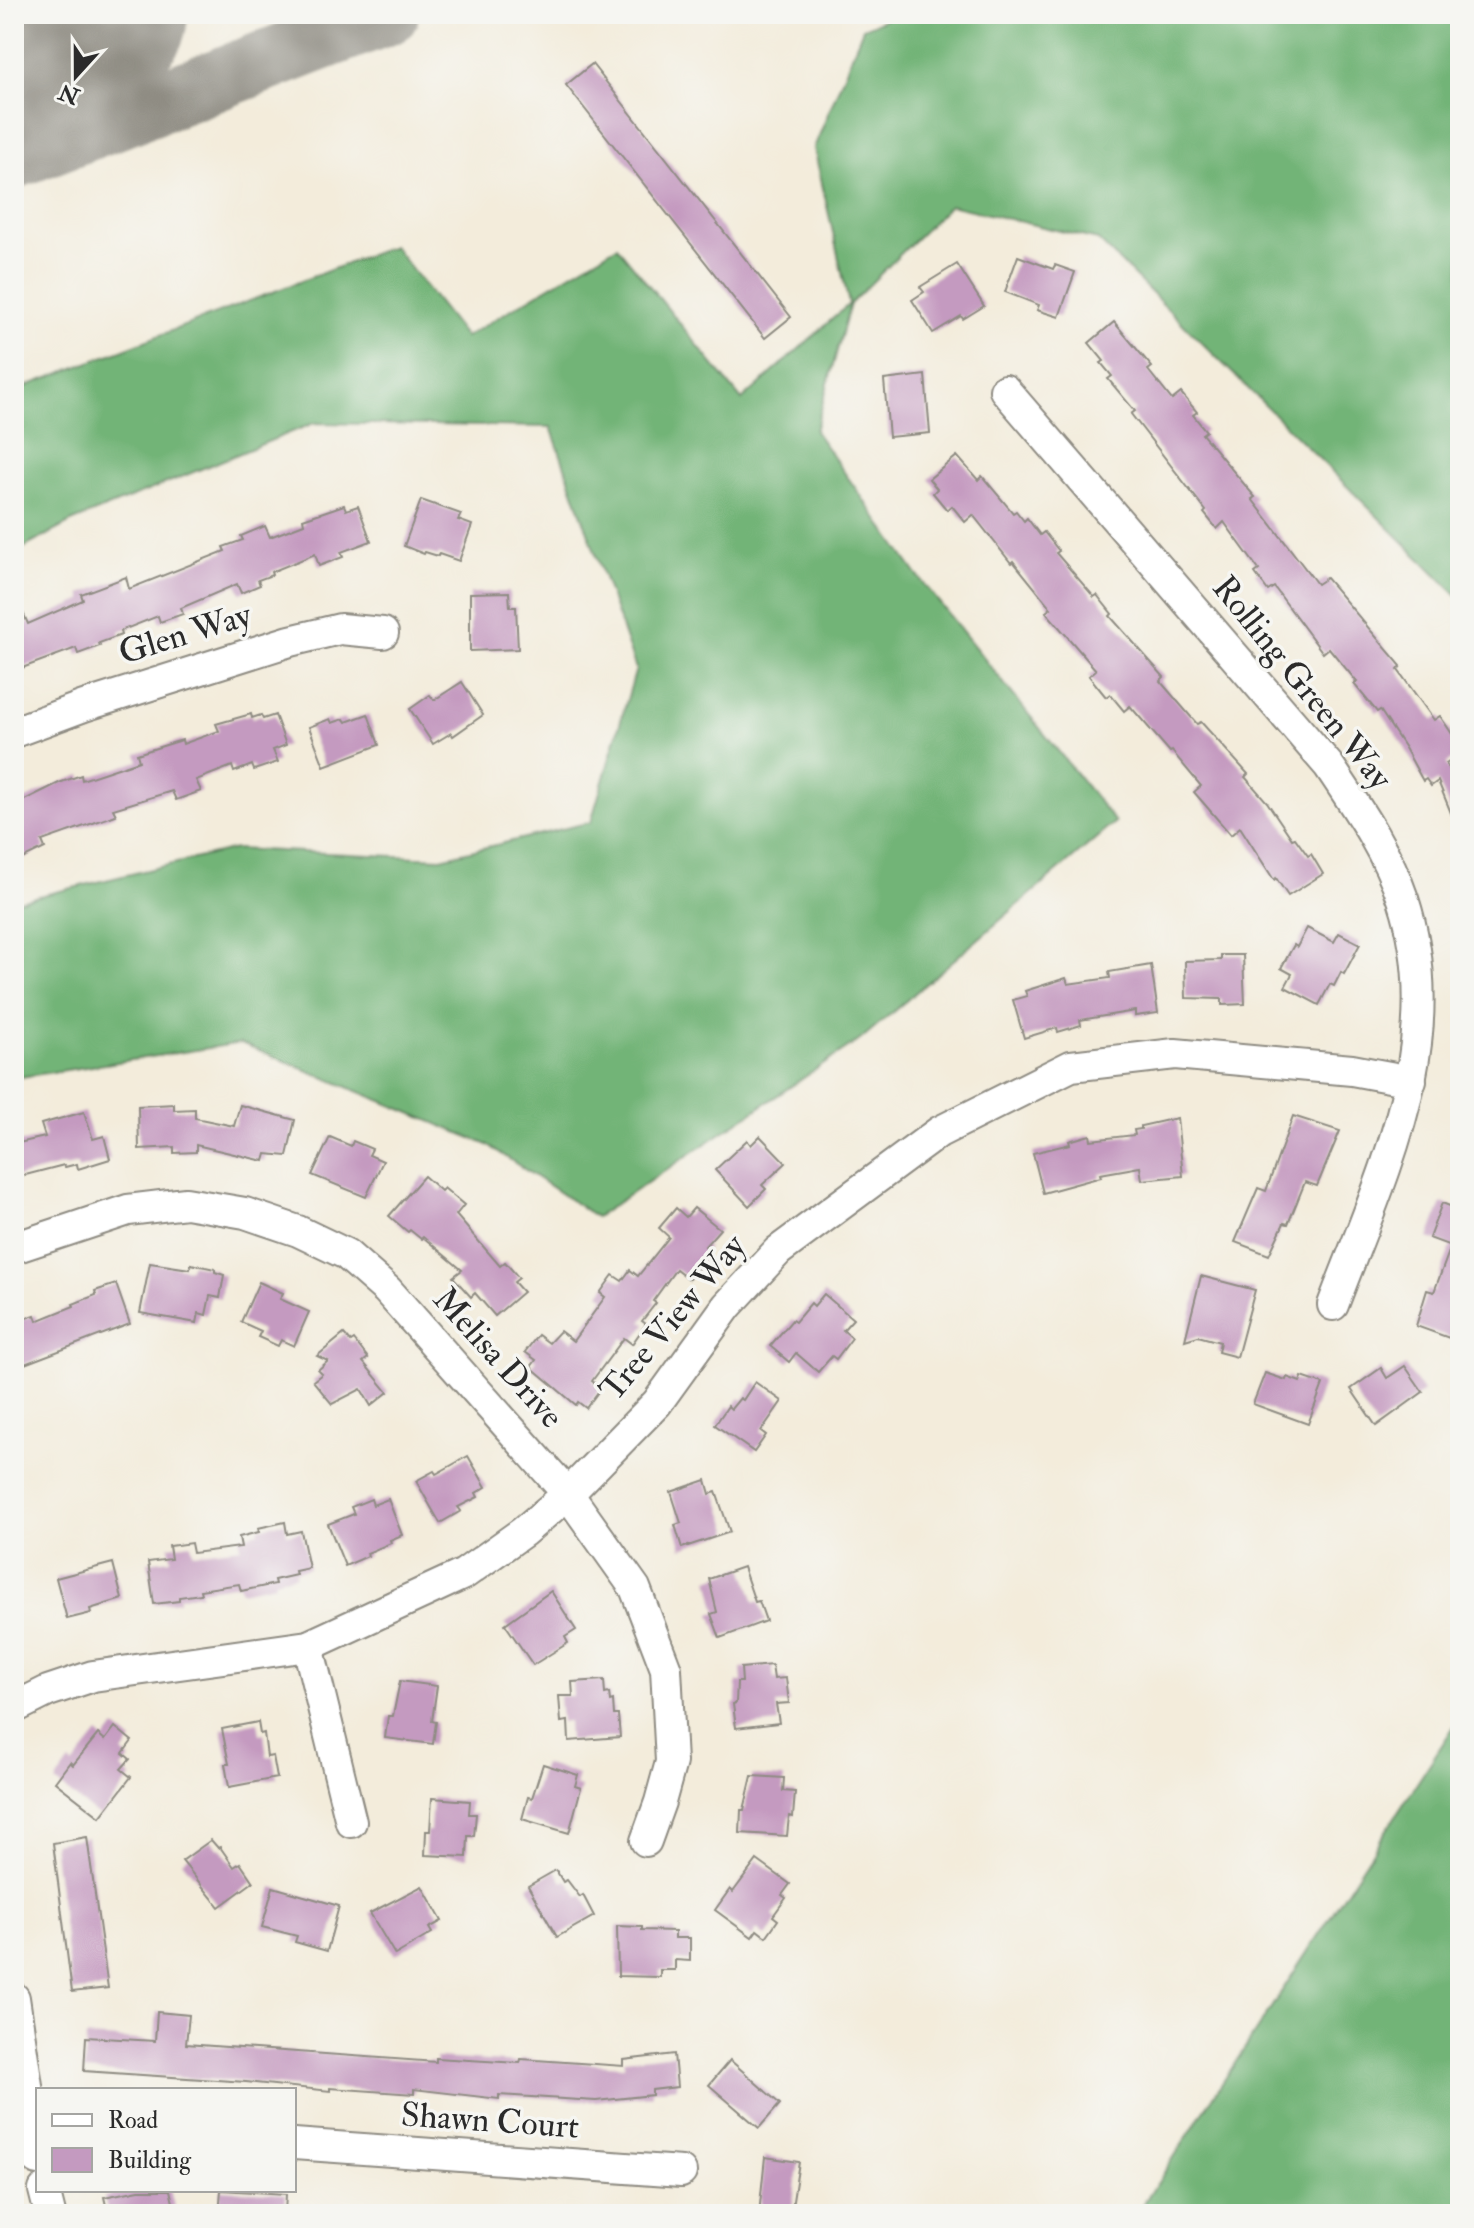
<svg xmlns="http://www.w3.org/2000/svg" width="1474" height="2228" font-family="'IM FELL Double Pica',serif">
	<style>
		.forest { fill: #72b477; stroke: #4e7051; stroke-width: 2 }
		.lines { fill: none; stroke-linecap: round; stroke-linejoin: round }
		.taxiway { stroke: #8f8c83; stroke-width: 62 }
		.runway { stroke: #8f8c83; stroke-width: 158 }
		.building { fill: #c49ac0 }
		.minor-casing { stroke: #8f8c83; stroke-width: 34 }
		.minor { stroke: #fff; stroke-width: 30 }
		.labels { text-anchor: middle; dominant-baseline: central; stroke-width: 7; stroke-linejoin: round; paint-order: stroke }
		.street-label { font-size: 34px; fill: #2b2b2b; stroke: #f6f6f2 }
	</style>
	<rect width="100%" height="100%" fill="#f6f6f2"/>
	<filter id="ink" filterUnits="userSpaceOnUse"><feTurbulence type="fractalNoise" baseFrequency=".0125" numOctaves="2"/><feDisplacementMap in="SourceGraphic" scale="16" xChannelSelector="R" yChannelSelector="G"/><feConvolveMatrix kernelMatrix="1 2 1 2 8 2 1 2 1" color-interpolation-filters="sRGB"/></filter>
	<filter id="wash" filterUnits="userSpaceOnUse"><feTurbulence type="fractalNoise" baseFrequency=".006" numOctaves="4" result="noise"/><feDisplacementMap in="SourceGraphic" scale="32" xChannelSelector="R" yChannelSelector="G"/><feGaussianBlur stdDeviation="1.8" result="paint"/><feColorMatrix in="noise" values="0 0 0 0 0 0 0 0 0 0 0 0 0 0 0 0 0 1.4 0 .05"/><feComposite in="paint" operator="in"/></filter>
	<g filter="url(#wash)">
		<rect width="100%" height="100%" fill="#f3ecdb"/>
		<g class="forest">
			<path d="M898,14H1460V598L1098,240L950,205L850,304L815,431L917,575L1115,822L860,1040L596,1217L488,1145L241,1043L14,1078V902L235,849L441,858L591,822L636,669L551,427L314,423L71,522L14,553V391L393,246L465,337L617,246L742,400L849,304L814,148L863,28Z"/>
			<path d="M1460,1717V2214H1137Z"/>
		</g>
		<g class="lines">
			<path class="taxiway" d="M14,158L388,14"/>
			<path class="runway" d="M14,50L109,14"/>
		</g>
		<g id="blocks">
			<g class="building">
				<path d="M592,64L791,317L765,338L566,85Z"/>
				<path d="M1018,256L1053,269L1055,265L1075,272L1059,317L1037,310L1039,305L1005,292Z"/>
				<path d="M957,264L984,306L963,319L961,316L933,333L912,300L924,292L920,287Z"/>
				<path d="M1114,322L1152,367L1148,370L1172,400L1181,393L1197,412L1193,415L1206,431L1202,434L1255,497L1252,499L1317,584L1326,578L1401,666L1398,670L1434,720L1440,716L1460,746V754L1446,764L1460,786V835L1438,781L1431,786L1426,779L1423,781L1405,748L1380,710L1377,712L1354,684L1357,682L1329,648L1323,653L1274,587L1268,591L1255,573L1259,570L1224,522L1217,529L1204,513L1206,511L1131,414L1135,411L1108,379L1112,376L1101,363L1104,361L1089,343Z"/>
				<path d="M925,375L930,433L889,437L884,380Z"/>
				<path d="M957,456L978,480L982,476L1013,513L1016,511L1024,521L1027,518L1040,535L1044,532L1059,551L1056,553L1094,597L1097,595L1112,614L1110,616L1164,677L1160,681L1197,724L1201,722L1248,774L1245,777L1267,802L1292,839L1295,838L1308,856L1311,854L1323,874L1288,896L1276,878L1274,880L1240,827L1231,835L1194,792L1201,786L1172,751L1170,752L1130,706L1124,711L1110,694L1106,697L1089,676L1096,670L1046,612L1051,608L1013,561L1011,563L973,515L965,522L952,506L947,510L933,493L937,489L929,479Z"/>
				<path d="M421,500L461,514L458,520L472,525L459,561L439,554L438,556L425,552L424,554L404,546Z"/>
				<path d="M344,505L346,510L358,506L371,541L341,552L343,557L319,566L315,554L271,572L272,575L258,580L260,585L241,593L237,584L181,608L183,614L160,622L158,616L120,631L121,635L99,643L100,646L78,654L76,648L14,671V592L28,624L83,600L81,594L126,577L129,589L225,551L223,547L243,540L241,536L265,526L270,537L304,524L303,519Z"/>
				<path d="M509,592L510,607H516L518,649L470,651V593Z"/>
				<path d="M462,682L483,715L453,736L451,733L433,744L410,709L430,695L434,700Z"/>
				<path d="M251,714L252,718L261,715L263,719L275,715L286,745L273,750L278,762L254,770L252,765L234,772L232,766L196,780L201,791L176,800L172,791L113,809L116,815L42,841L45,848L14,863V805L59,783L81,775L82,780L139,761L137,754L182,740L183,744L219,731L216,724Z"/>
				<path d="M368,714L379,745L324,766L309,727L330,719L332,723L344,719L346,722Z"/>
				<path d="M1307,928L1334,942L1339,933L1360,944L1344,974L1341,972L1334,986L1330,984L1319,1005L1285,987L1292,974L1281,968L1294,945L1297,947Z"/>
				<path d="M1221,955H1243L1245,1004L1222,1005V999L1186,998L1185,961L1221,960Z"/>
				<path d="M1151,965L1158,1013L1135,1016V1011L1080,1020L1081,1025L1058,1032L1057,1028L1024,1038L1013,1000L1027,996L1025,991L1066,978L1068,984L1110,978L1109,972Z"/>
				<path d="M174,1104V1110L195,1109V1118L234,1126L240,1105L295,1120L287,1156L266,1154L264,1161L196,1145V1152L174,1153V1147L139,1149L138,1106Z"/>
				<path d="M84,1112L93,1139L104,1136L110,1159L78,1169L77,1164L65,1167L64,1165L14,1178V1144L45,1137L41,1124Z"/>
				<path d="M1293,1116L1340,1131L1317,1186L1305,1182L1288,1224L1284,1223L1269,1255L1235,1242L1258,1188L1266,1191Z"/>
				<path d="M1177,1118L1183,1176L1142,1180L1140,1167L1100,1174L1101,1177L1043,1193L1033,1153L1070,1144L1069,1141L1090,1135L1091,1140L1135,1135L1134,1130L1141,1129V1126Z"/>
				<path d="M760,1136L786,1163L762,1185L766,1189L749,1206L715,1170L747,1140L751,1145Z"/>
				<path d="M330,1137L351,1146L353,1141L372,1149L369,1155L383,1161L366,1197L312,1175Z"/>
				<path d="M424,1176L441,1191L444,1188L464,1205L456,1215L500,1266L505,1262L519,1278L514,1282L523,1292L495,1316L475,1293L471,1297L453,1277L462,1270L423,1237L421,1239L410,1230L408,1232L389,1216Z"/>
				<path d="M1442,1203L1460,1210V1317L1452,1339L1416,1326L1427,1290L1434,1292L1451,1246L1429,1238Z"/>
				<path d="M676,1208L686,1217L694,1208L720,1229L705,1246L708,1248L699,1259L703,1262L689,1279L676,1269L653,1301L656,1303L642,1321L646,1324L632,1344L624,1338L592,1381L601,1388L586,1408L578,1402L576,1405L531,1367L536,1360L525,1352L538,1335L549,1343L560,1331L573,1341L605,1297L600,1293L613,1275L622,1281L630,1270L638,1276L669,1237L659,1228Z"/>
				<path d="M150,1263L190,1269L191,1264L215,1269V1272L224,1275L220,1298L210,1296L206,1315L199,1313L197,1323L140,1313Z"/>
				<path d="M1201,1276L1255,1290L1237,1357L1218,1352L1220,1342L1198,1336L1185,1340Z"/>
				<path d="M259,1282L283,1293L280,1299L309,1312L294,1346L281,1340L278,1346L258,1337L261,1331L241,1322Z"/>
				<path d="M116,1284L130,1324L14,1368V1322L35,1315L37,1321L74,1306L73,1304L96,1295L95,1291Z"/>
				<path d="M824,1294L853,1319L843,1330L852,1338L836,1359L832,1356L818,1372L796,1353L789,1362L770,1346L792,1320L795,1322L811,1303L814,1306Z"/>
				<path d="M344,1334L351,1342L354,1340L368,1358L363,1362L388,1392L371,1406L361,1389L332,1404L313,1381L322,1374L318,1370L328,1361L317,1356Z"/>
				<path d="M1405,1366L1423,1392L1376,1426L1351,1389L1381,1368L1387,1378Z"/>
				<path d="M1265,1373L1286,1380L1287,1377L1300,1382L1302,1377L1323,1384L1308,1424L1253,1404Z"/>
				<path d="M755,1382L782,1401L761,1431L766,1435L754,1452L715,1425L728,1406L731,1409L740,1398L743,1400Z"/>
				<path d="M468,1456L486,1487L476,1493L478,1497L458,1507L461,1511L440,1523L416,1481L434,1471L436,1474Z"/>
				<path d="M706,1480L710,1494L716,1492L730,1532L682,1548L675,1525L681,1523L671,1492Z"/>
				<path d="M371,1499L373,1505L388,1499L402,1535L390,1540L391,1543L367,1553L368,1556L345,1566L328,1524L354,1514L351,1507Z"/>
				<path d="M285,1522L287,1534L301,1531L309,1568L295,1571L296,1575L274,1580L275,1584L241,1591L239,1584L200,1590L201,1594L179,1597V1601L154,1604L148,1562L171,1559L169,1546L191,1543L193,1553L241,1547L239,1537L259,1532L258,1528Z"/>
				<path d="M113,1563L122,1599L90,1609L91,1613L67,1619L56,1578Z"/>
				<path d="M743,1567L755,1602L759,1601L766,1621L720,1638L711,1614L717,1612L709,1579Z"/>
				<path d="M551,1591L576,1630L565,1637L568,1643L533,1665L505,1624Z"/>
				<path d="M772,1665L774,1679L786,1678L789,1703L776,1704L779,1723L736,1728L733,1704L736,1703L737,1682H742L741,1668Z"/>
				<path d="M604,1680L605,1694L609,1693L610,1701L613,1700L614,1715H618L620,1737L569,1741L568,1721L561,1722L559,1696H573L572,1682Z"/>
				<path d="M400,1681L437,1686L432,1721L436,1722L433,1744L385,1738L388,1716H393Z"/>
				<path d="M258,1722L260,1734L264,1733L267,1757L273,1756L277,1778L229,1787L225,1764H229L222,1729Z"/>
				<path d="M115,1727L132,1741L123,1753L130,1759L121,1769L131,1777L100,1817L55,1782L70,1762L73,1765L98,1734L105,1740Z"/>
				<path d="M543,1764L578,1775L575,1786L581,1788L569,1833L522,1819L528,1797L532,1798Z"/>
				<path d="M752,1776L784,1778L783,1791L795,1792L793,1817L789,1816L787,1836L740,1833L741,1810H744Z"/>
				<path d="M432,1798L470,1801L469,1814H476L474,1836H468L467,1857L425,1855L426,1831H430Z"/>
				<path d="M87,1837L108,1988L72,1992L53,1843Z"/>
				<path d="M211,1840L218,1848L220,1847L234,1867L240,1863L253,1882L219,1907L182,1861Z"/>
				<path d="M757,1860L790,1884L782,1895L786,1898L773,1916L778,1920L766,1937L757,1930L752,1937L715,1910L730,1889L733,1892Z"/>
				<path d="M556,1870L563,1882L567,1880L580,1897L583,1895L594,1916L557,1937L528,1886Z"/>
				<path d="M422,1886L442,1921L429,1928L432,1933L395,1955L370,1913Z"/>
				<path d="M273,1887L339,1906L327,1951L295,1942L297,1936L262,1927Z"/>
				<path d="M617,1926L642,1927V1930L675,1931V1938H690V1961L675,1960V1970H660V1977L618,1976Z"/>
				<path d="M157,2012L189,2015L186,2044L436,2062V2058L520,2063L521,2059L624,2066V2060L674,2054L677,2087L652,2090V2095L596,2101L499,2095V2099L414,2089V2094L330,2088V2091L246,2082L84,2071L86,2037L155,2041Z"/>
				<path d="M730,2060L780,2104L759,2128L709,2085Z"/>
				<path d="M765,2157L799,2162L791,2214H759Z"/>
				<path d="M139,2190H170L175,2211L158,2214H108L104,2197Z"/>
				<path d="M221,2190L286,2194L285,2214H219Z"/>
			</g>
		</g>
	</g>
	<g filter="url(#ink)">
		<use href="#blocks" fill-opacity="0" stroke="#8f8c83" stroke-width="2"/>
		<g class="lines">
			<defs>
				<g id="minor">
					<path d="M1005,390L1329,766C1357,808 1387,851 1403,899C1450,1041 1382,1175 1333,1305"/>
					<path d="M14,732L84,706L290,641L340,629L383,633"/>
					<path d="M14,1248L128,1210L186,1203L245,1213L298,1231L346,1254L387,1290L568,1494L635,1588L666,1669L671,1762L660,1802L646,1841"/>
					<path d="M308,1646L351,1822"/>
					<path d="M14,1708L48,1691L93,1676L308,1646L464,1574L523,1532L568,1494L657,1403L727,1306L778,1251L939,1132L1071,1066L1175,1054L1352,1070L1411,1081"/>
					<path d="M14,1998L38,2160"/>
					<path d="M294,2144L681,2172"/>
					<path d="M44,2190L50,2214"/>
				</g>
			</defs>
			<use href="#minor" class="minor-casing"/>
			<use href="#minor" class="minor"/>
		</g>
	</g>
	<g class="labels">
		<g class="street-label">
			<text transform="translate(185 634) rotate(-17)">Glen Way</text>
			<text transform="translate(1302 683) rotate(51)">Rolling Green Way</text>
			<text transform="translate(673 1318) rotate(-50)">Tree View Way</text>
			<text transform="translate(498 1358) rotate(48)">Melisa Drive</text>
			<text transform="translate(490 2121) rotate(4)">Shawn Court</text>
		</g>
	</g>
	<rect width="1474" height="2228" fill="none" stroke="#f6f6f2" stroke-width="48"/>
	<rect x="36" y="2088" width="260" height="104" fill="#f6f6f2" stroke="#a5a5a2" stroke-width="2"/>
	<rect x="52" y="2114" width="40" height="12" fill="#ffffff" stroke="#a5a5a2" stroke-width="2"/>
	<text x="108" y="2128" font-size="24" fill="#2b2b2b">Road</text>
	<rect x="52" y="2148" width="40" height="24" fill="#c49ac0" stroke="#a5a5a2" stroke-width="2"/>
	<text x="108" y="2168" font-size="24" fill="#2b2b2b">Building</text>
	<g transform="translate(76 76) rotate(201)" stroke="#f6f6f2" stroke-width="6" paint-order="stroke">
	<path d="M0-6L14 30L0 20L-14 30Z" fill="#2b2b2b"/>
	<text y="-12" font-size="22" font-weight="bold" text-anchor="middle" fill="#2b2b2b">N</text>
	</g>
</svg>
